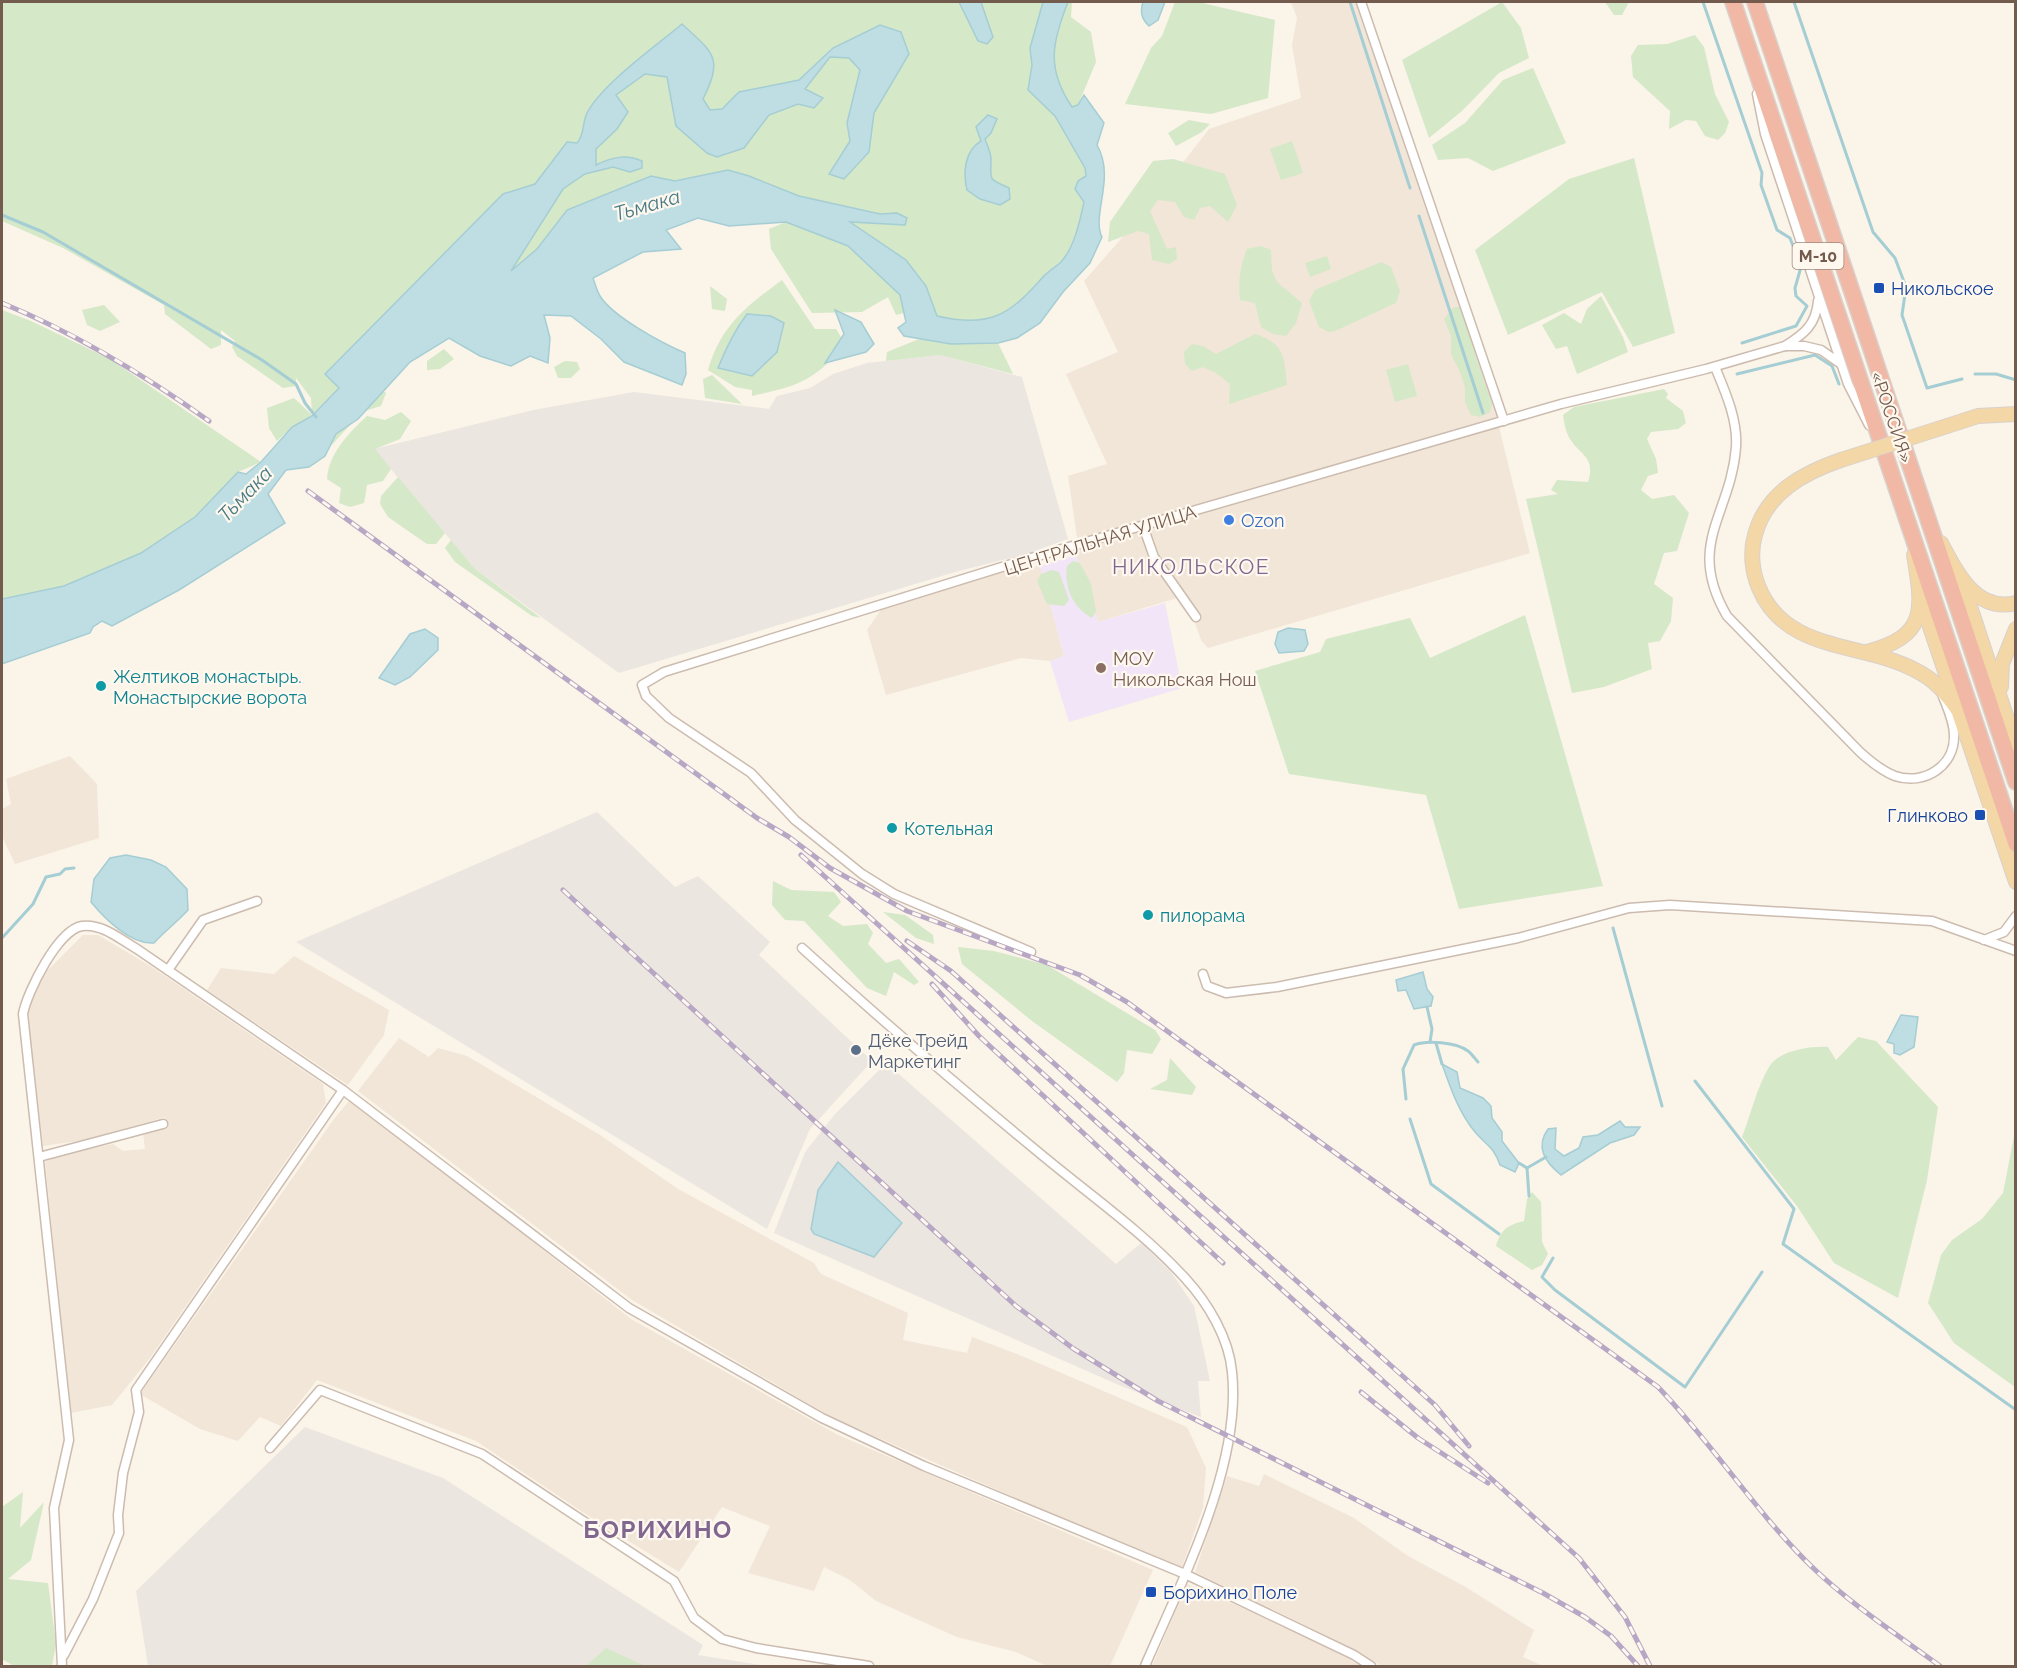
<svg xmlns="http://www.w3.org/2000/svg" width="2017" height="1668" font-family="Raleway,sans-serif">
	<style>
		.residential { fill: #f2e6d8 }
		.industrial { fill: #ece6e1 }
		.education { fill: #f1e5f7 }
		.green { fill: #d5e8c8; fill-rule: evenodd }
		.water { fill: #bedee3; stroke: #a5cdd4; stroke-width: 1.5 }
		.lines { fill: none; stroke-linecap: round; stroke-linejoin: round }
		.stream { stroke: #a5cdd4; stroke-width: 3 }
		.street-casing { stroke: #ccbcaf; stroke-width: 11 }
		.primary-casing { stroke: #d8d1cd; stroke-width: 16 }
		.highway-casing { stroke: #d8d1cd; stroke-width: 18 }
		.street { stroke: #fff; stroke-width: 8 }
		.primary { stroke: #f4d7a7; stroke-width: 14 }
		.highway { stroke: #f0b8a5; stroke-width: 15 }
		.rail-casing { stroke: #b7a7c4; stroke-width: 5 }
		.rail { stroke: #fef8ef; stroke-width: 3; stroke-dasharray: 9; stroke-linecap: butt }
		.primary-bridge-casing { stroke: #d8d1cd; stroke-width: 16; stroke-linecap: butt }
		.primary-bridge { stroke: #f4d7a7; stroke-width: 14 }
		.transit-dot { fill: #1a4fb4; stroke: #fef8ef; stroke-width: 2 }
		.shop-dot { fill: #3f7fe0; stroke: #fef8ef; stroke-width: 2 }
		.education-dot { fill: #8d6e63; stroke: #fef8ef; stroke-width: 2 }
		.culture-dot { fill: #0f9aa8; stroke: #fef8ef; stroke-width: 2 }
		.service-dot { fill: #5c6f8a; stroke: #fef8ef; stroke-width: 2 }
		.labels { text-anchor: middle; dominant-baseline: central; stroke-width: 4.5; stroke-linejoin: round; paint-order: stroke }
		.shield { fill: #fef8ef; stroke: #9d8a7e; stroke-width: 1.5 }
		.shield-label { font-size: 16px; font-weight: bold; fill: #735b4e }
		.transit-label { font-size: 18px; fill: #164399; stroke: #fef8ef; text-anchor: start }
		.street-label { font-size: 18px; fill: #735b4e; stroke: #fef8ef }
		.shop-label { font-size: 18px; fill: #366cbe; stroke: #fef8ef; text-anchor: start }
		.education-label { font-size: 18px; fill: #785e54; stroke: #fef8ef; text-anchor: start }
		.culture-label { font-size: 18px; fill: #0d838f; stroke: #fef8ef; text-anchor: start }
		.service-label { font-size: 18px; fill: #4e5e75; stroke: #fef8ef; text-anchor: start }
		.water-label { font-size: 20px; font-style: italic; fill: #4a7a85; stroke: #fef8ef }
		.quarter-label { font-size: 21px; letter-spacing: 1.5px; fill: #81668f; stroke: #fef8ef }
		.district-label { font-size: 24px; font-weight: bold; letter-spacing: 1.5px; fill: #81668f; stroke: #fef8ef }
	</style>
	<rect width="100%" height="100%" fill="#fbf4e9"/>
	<g class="residential">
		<path d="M1291,2H1361L1504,421L1498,423L1530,553L1208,648L1201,640L1193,617L1177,598L1098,622L1076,555L1078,544L1068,476L1107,464L1066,374L1118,352L1084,281L1142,215L1209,129L1301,98L1292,45L1297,18Z"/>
		<path d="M1040,566L1064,656L1050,661L1021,658L886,695L867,630L884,605L996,571Z"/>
		<path d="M70,756L97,784L99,838L15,864L2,836V809L11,804L6,779Z"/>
		<path d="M83,935H98L152,967L323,1084L326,1103L150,1358L112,1405L71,1413L45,1162L58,1155L113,1144L123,1151L145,1149L143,1133L166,1125L165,1117L85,1140L43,1146L27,1010L44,974Z"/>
		<path d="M294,956L389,1010L384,1035L348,1085L207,990L221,968L274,974Z"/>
		<path d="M399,1038L429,1057L438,1048L467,1056L600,1135L678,1189L814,1263L821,1274L908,1313L903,1340L967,1353L972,1337L1022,1356L1187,1427L1206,1468L1203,1508L1182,1567L1041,1509L833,1418L632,1300L358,1091Z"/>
		<path d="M349,1101L431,1162L631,1319L838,1435L1153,1570L1110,1666H1047L1016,1652L957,1637L876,1601L850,1580L824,1567L814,1591L748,1573L770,1526L722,1507L679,1572L599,1523L476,1441L317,1380L281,1426L260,1417L238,1441L200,1429L140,1394L334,1119Z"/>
		<path d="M1264,1474L1354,1518L1408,1556L1464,1586L1534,1630L1523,1657L1543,1666H1381L1354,1649L1195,1572L1227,1476L1259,1486Z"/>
		<path d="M1187,1584L1292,1629L1362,1666H1152Z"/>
	</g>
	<g class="industrial">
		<path d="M940,355L1022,377L1068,539L1026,554L955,572L619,673L475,569L374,449L533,410L634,392L769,409L777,396L810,388L833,374L867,363Z"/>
		<path d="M597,812L675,887L698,876L770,942L759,955L872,1061L810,1129L767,1229L296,942Z"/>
		<path d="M886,1063L1116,1264L1141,1243L1171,1272L1194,1306L1210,1381H1198L1201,1417L1121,1386L774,1233L805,1152L835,1114Z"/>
		<path d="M305,1427L443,1478L703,1645L698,1655L767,1666H148L136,1591Z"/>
	</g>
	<path class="education" d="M1076,555L1098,622L1165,603L1182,688L1069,722L1050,661L1064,656L1040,566Z"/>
	<g class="green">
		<path d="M2,2H1043L1030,48L1032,65L1028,90L1055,116L1085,168L1086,177L1075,188L1084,202C1080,221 1074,249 1060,263C1054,268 1047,272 1042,278C1008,317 989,328 937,316L906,260L837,214L728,170L675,181L651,176L567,210L537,249L508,274L339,388L312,416L292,427L277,441L269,428L267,408L294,398L312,415L311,398L296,378V386L283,388L237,356L232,347L235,341L221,330V345L211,349L165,314L164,305L63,248L2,221Z"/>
		<path d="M1068,2H1072L1071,17L1091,32L1096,62L1078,105L1072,107C1046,68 1052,43 1068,2Z"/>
		<path d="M1175,2H1198L1275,20L1268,98L1211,114L1125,104L1151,48L1162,36Z"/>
		<path d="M1502,2L1521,28L1529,58L1499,73L1462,111L1429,138L1402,60Z"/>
		<path d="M1605,2H1629L1622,15H1614Z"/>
		<path d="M1695,35L1704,47L1715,94L1729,122L1725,133L1718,140L1705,136L1696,121L1686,120L1669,129L1670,111L1633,77L1631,56L1638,45L1667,44Z"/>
		<path d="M1533,68L1566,143L1493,171L1468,158L1438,160L1432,145L1465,123L1503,80Z"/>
		<path d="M1189,120L1210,124L1202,132L1176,146L1168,133Z"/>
		<path d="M1292,141L1303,173L1281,180L1270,149Z"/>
		<path d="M1634,158L1675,333L1633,347L1602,292L1508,335L1475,250L1569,179Z"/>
		<path d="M1173,159L1225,174L1237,205L1228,222L1210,206L1200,208L1194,220L1184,217L1175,202L1158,200L1150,211L1167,249L1176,247L1177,259L1169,264L1152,260L1149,234L1138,231L1108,242L1110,222L1153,161Z"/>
		<path d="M786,222L848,246L900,295L904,313L896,315L888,297L862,312L812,313L771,249L769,229Z"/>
		<path d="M1261,246L1271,250L1272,271L1277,282L1302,303L1296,323L1286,336L1273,334L1261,327L1255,303L1240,300C1238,281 1240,266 1247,249Z"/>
		<path d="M1327,256L1331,269L1310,277L1305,263Z"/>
		<path d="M1381,262L1391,267L1400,291L1396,303L1335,331L1329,332L1319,327L1309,301L1315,290Z"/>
		<path d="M782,280L815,329H836L846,345C811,382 801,385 752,396V390L735,387L708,370C721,325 747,306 782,280ZM747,314L758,315L721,359Z"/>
		<path d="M710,286L727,299L725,311L712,309Z"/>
		<path d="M1601,296L1623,337L1628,352L1577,374L1567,346L1556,349L1542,325L1564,313L1581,324L1587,309Z"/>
		<path d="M104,305L120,322L100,331L87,325L82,310Z"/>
		<path d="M1454,307H1461C1467,322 1469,337 1477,351L1475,354L1492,404L1490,412L1480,417L1471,415L1465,402V387L1460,372L1451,354V336L1444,319Z"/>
		<path d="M2,310L31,321L110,359L261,462L238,472L195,517L141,553L64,586L2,599Z"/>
		<path d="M934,333L998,343L1013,374L940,355L886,361L887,352Z"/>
		<path d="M1255,334C1285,344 1284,356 1287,385L1229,404L1230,384L1216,373L1203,367L1192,371L1185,364L1184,352L1192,344L1203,346L1216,354Z"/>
		<path d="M444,349L454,359L440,369L427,370V361Z"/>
		<path d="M565,361L577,362L580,369L571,378H558L554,367Z"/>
		<path d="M1408,364L1417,396L1395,402L1386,370Z"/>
		<path d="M712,375L742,404L705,398L703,379Z"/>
		<path d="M378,387L386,393L381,406L362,412L317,461L320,437Z"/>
		<path d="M1664,389L1668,394L1666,398L1683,411L1686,423L1678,429L1651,432L1647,439L1656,459L1658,473L1648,476L1641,490L1652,499L1674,495L1689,513L1677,551L1664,553L1654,584L1673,598L1671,621L1660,641L1648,643L1652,669L1604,687L1572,693L1526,499L1558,494L1551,490L1557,480L1588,482C1597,454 1576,455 1567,433C1565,428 1564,421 1563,415L1574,407Z"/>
		<path d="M401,412L411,421L400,439L375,449L391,469L383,481L367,485L364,503L350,507L339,503L341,488L327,479C329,453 348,434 367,416L385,420Z"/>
		<path d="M398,477L445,533L436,544H427L388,517L380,504L381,496Z"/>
		<path d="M451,540L475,569L541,618L532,616L455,562L445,548Z"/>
		<path d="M1073,561L1080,563L1091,584L1096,611L1092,618C1073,608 1064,588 1067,566Z"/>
		<path d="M1052,570L1059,572L1069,600L1064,606L1047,604L1037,581L1041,574Z"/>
		<path d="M1525,615L1603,886L1459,909L1426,795L1289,774L1255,671L1320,652L1326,639L1410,618L1430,658Z"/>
		<path d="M773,881L791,890L834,892L841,902L828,916L843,926L867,924L873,933L868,944L886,963L899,959L919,982L914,985L894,972L886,996L867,988L804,921L785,920L772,905Z"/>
		<path d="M883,912L905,915L933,935L934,944L916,938Z"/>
		<path d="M958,947L994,951L1047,965L1155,1030L1161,1039L1152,1054L1127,1050L1124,1073L1117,1082L1032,1021L962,964Z"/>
		<path d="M1858,1037L1876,1041L1938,1107L1927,1180L1898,1298L1834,1263L1797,1206L1742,1137C1751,1114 1757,1087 1769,1067C1779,1050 1811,1046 1828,1047L1836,1060Z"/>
		<path d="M1170,1058L1196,1087L1192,1095L1150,1089L1167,1080Z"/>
		<path d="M2015,1131L2016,1387H2015L1954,1343L1928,1303L1941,1255L1952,1240L1982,1219L2003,1193Z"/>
		<path d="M1532,1192L1541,1202L1542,1242L1548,1254L1542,1265L1532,1270L1496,1246C1501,1229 1508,1225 1524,1221L1527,1199Z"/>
		<path d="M23,1492L20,1528L44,1502L31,1560L8,1579L48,1583L56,1644L52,1666H14L2,1659V1507Z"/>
		<path d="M606,1648L645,1666H586Z"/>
	</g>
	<g class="water">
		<path d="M959,2H981L993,37L987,44L978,41Z"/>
		<path d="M1043,2H1068C1052,42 1046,69 1072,107L1078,105L1084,95L1104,123L1097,145C1116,178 1091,215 1102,237L1090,263L1063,292L1040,323L1017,338L998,343L951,344L904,336L898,328L906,322L900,295L848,246L786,222L729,226L698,218L666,230L681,249L643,252L593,278C595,284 597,291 600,296C613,317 662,343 685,353L686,374L682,385L624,362L601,339L571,316L544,315L550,338L548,363L530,356L511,366L480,356L449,338L410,362L358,419L336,434L325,456L309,467L286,470L268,494L285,523L179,590L112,626L102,621L93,627L90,633L2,664V599L64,586L141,553L195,517L238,472L246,474L261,462L292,427L312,416L339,388L325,374L503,194L535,184L567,142L577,143C585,134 582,123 587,113C602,84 656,46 682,24C713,53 724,57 703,99L710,110L722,109L739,92L799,80L833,48L880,25L901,32L909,54L874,113L869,152L844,179L829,174L850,141L847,123L860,70L849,58L830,57L805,89L823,98L814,108L798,104L769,115L744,148L717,157L707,153L676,126L667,77L645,74L616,95L628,112L617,129L596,149V165C612,157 626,154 642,161V168L630,172L613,167L585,174L563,189L511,271L537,249L567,210L651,176L675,181L728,170L749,176L799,196L880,214L897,213L907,218L905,225L850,222L906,260L926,286L937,316C988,328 1009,316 1042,278C1047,272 1054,268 1060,263C1074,249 1080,221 1084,202L1075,189L1078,181L1086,176L1085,168L1055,116L1028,90L1032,65L1030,48Z"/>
		<path d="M1143,2H1165L1158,20L1149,26C1141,18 1140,12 1143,2Z"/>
		<path d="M988,115L997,119L991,133L985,139C987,145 991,153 991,159C991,181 987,178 1009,188L1010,199L1000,205L980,199L967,190C963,174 964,151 981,141L976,127Z"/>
		<path d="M835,310L861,322L874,344L866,352L825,363L844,334Z"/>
		<path d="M747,314L771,316L784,323L777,352L752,376L718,368C726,348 734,331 747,314Z"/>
		<path d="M1288,628L1305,630L1308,644L1304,651L1279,653L1275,644L1278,632Z"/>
		<path d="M425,629L438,638V650L410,677L395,685L379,678L410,634Z"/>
		<path d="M126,855L151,860L166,867L187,889L188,910C177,922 165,931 154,943C131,945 105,919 91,902L94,879L110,858Z"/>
		<path d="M1423,972L1427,989L1433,997L1431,1006L1414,1009L1406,990L1398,991L1396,980Z"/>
		<path d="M1901,1015L1918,1017L1914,1047L1900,1055L1894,1053V1044L1887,1042Z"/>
		<path d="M1442,1064L1457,1072L1460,1088L1483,1098L1491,1106L1492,1118L1502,1132V1141L1519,1163L1515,1172L1500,1165C1494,1147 1487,1146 1475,1132C1459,1113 1450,1087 1442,1064Z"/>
		<path d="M1620,1121L1625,1127H1640L1634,1135L1610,1143L1561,1175C1545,1162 1535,1147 1548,1129L1556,1128L1555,1149L1564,1156L1579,1148L1583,1137L1598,1135Z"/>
		<path d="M838,1162L902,1223L874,1257L814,1234L811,1229L818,1190Z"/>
	</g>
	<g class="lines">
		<g class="stream">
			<path d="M1350,2L1410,188"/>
			<path d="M1703,2L1762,173L1761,185L1777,230L1790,238L1801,267L1795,288L1796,296L1807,306L1796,326L1742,343"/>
			<path d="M1794,2L1873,232L1895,258L1906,287L1902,315L1927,388L1962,379"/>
			<path d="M2,215L43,232L262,360L296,384L305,403L316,417"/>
			<path d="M1419,216L1483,413"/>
			<path d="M1737,374L1815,355L1832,366L1839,384"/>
			<path d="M1975,374H1996L2016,380"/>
			<path d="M1613,928L1662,1106"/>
			<path d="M2,938L33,904L46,877L60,874L65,869L74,868"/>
			<path d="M1427,1007L1432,1029L1430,1042"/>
			<path d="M1436,1043L1442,1064"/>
			<path d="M1695,1081L1794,1209L1783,1244L2016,1410"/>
			<path d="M1406,1099L1403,1069L1414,1045C1427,1040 1456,1042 1468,1051C1472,1054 1475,1059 1478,1062"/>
			<path d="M1410,1119L1431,1184L1499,1234"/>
			<path d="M1519,1163L1527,1168L1529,1196"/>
			<path d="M1527,1168L1546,1157"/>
			<path d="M1553,1258L1542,1277L1555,1290L1685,1387L1762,1272"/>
		</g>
		<defs>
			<g id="street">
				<path d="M1361,2L1504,421"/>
				<path d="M1757,94L1765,134L1848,384L1869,425"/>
				<path d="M1785,346C1804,334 1816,325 1818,301"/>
				<path d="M1715,367C1725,391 1738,420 1736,447C1731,515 1685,544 1727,616L1860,752C1871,762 1882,771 1895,776C1924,786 1955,766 1954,735C1954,721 1947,707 1942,694"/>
				<path d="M1143,526L1154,557L1196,617"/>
				<path d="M1984,940L2004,932L2016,916"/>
				<path d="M802,948C879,1018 957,1085 1037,1151C1087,1193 1141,1230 1185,1278C1208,1303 1229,1338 1232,1372C1242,1466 1181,1582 1145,1666"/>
				<path d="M1031,952L894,894L862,874L795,820L751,773L669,718L646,696L642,685L664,672L1031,558L1561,404L1706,369L1785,346H1804L1821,350L1841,364"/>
				<path d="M168,970L203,920L257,901"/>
				<path d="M1203,974L1207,986L1226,993L1277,987L1518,938L1629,908L1670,905L1932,921L2016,951"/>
				<path d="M39,1157L163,1124"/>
				<path d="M270,1448L320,1390L482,1454L674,1581L694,1618L722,1639L756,1648L869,1666"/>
				<path d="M64,1655L93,1599L119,1533L118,1515L123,1473L139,1412L136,1390L343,1090"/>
				<path d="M62,1666L54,1508L69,1440L23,1014C27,992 58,930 82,926C102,923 121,940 137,949L343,1090L629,1308L822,1418L924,1466L1185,1574L1354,1655L1371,1666"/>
			</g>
			<g id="primary">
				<path d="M1947,426L1978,416L2016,414"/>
				<path d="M1841,460C1803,473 1766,493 1755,535C1750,552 1752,572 1759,588C1786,653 1863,642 1915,670C1934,679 1946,693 1958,710"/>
				<path d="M1941,543C1956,572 1976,613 2016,603"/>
				<path d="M1961,579L2016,746"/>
				<path d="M1920,597L2016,882"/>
				<path d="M1867,652C1928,636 1923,609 1914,555"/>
				<path d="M2001,687L2002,664L2016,629"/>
			</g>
			<g id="highway">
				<path d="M1733,2L2016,844"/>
				<path d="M1755,2L2016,782"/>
			</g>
		</defs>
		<use href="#street" class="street-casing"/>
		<use href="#primary" class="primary-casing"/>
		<use href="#highway" class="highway-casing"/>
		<use href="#street" class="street"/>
		<use href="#primary" class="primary"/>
		<use href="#highway" class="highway"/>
		<defs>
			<g id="rail">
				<path d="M2,303C77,334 143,374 209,421"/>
				<path d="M308,491L757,818L789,837L830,868L907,911L1080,975L1127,1002L1658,1387C1712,1443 1754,1510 1810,1565C1849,1603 1896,1634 1940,1666"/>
				<path d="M801,855L1579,1558L1625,1617L1650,1666"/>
				<path d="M563,890L1016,1306L1074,1349L1158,1401L1543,1593L1585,1617L1611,1636L1638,1666"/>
				<path d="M907,941L951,971L1435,1405L1469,1446"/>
				<path d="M932,984L979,1036L1223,1263"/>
				<path d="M1361,1392L1418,1438L1488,1483"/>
			</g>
		</defs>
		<use href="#rail" class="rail-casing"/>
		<use href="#rail" class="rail"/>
		<defs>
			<path id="primary-bridge" d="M1841,460L1947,426"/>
		</defs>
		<use href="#primary-bridge" class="primary-bridge-casing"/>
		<use href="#primary-bridge" class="primary-bridge"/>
	</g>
	<g class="transit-dot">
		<rect x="1873" y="282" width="12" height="12" rx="3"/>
		<rect x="1974" y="809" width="12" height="12" rx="3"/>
		<rect x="1145" y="1586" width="12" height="12" rx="3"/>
	</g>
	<circle class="shop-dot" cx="1229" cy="520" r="6"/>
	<circle class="education-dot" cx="1101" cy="668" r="6"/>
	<g class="culture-dot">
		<circle cx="101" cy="686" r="6"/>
		<circle cx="892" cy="828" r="6"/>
		<circle cx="1148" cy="915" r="6"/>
	</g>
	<circle class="service-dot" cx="856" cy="1050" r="6"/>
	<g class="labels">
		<rect class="shield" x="1792.5" y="243" width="51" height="26" rx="4.5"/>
		<g class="shield-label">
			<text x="1818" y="256">М-10</text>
		</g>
		<g class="transit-label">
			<text x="1891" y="288">Никольское</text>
			<text x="1968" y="815" text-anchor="end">Глинково</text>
			<text x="1163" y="1592">Борихино Поле</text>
		</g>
		<g class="street-label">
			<text transform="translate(1892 417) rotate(71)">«РОССИЯ»</text>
			<text transform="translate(1100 540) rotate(-17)">ЦЕНТРАЛЬНАЯ УЛИЦА</text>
		</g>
		<g class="shop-label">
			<text x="1241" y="520">Ozon</text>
		</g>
		<g class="education-label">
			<text x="1113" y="658">МОУ<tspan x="1113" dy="21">Никольская Нош</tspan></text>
		</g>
		<g class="culture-label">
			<text x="113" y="676">Желтиков монастырь.<tspan x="113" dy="21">Монастырские ворота</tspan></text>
			<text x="904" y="828">Котельная</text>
			<text x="1160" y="915">пилорама</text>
		</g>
		<g class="service-label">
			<text x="868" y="1040">Дёке Трейд<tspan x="868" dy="21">Маркетинг</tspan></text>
		</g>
		<g class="water-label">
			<text transform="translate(647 205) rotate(-16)">Тьмака</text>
			<text transform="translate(245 494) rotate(-46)">Тьмака</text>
		</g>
		<g class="quarter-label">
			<text x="1191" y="566">НИКОЛЬСКОЕ</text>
		</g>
		<g class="district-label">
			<text x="658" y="1529">БОРИХИНО</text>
		</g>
	</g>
	<rect width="2017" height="1668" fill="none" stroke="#735b4e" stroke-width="6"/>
</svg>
